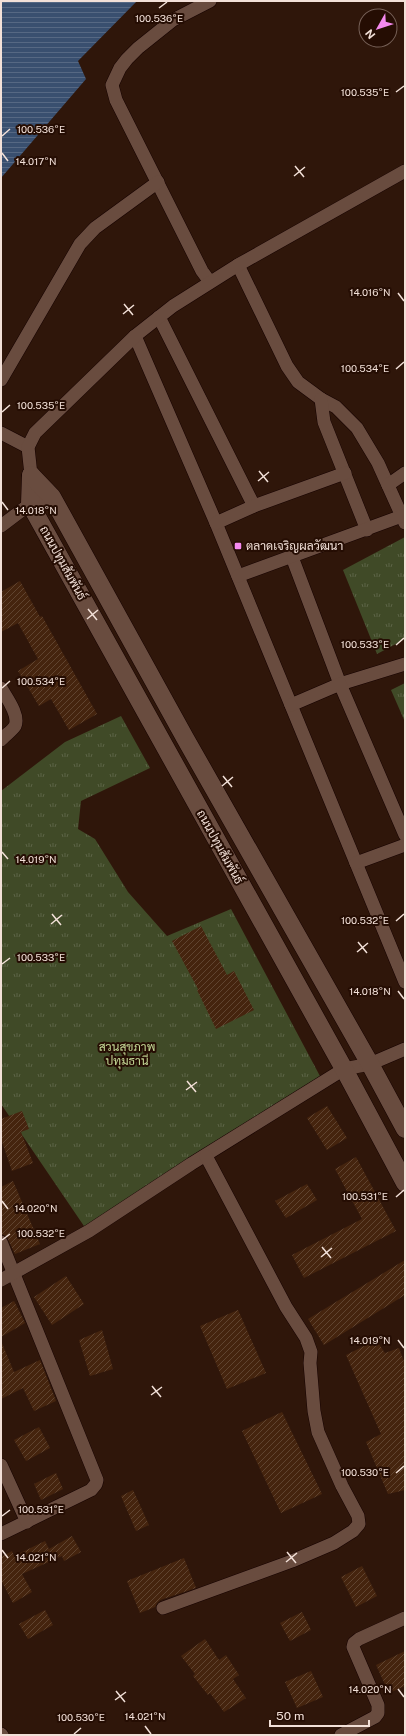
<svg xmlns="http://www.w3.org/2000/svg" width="406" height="1736" font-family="'Public Sans',Sarabun,sans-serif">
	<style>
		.park { fill: url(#park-tufts) }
		.water { fill: url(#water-rules) }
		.building { fill: url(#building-hatch) }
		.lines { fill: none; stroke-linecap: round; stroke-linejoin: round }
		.street-casing { stroke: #160200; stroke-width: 14 }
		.secondary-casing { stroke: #160200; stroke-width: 19 }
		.street { stroke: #694c3f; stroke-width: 13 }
		.secondary { stroke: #694c3f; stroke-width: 18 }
		.ticks { fill: none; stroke: #f2e0d8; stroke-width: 1.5 }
		.poi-dot { fill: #f589ef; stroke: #250d03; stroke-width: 1.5 }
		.labels { text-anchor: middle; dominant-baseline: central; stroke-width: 4; stroke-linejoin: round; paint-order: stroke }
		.poi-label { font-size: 12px; fill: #f2e0d8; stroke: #250d03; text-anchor: start }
		.street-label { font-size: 12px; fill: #f2e0d8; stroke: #250d03 }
		.park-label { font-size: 12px; fill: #c3d795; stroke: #250d03 }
		.ticks-label { font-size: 10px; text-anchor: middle; fill: #f2e0d8; stroke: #250d03; stroke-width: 4; stroke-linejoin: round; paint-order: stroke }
	</style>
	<defs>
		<pattern id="park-tufts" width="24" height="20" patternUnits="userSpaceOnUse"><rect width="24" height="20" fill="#404a27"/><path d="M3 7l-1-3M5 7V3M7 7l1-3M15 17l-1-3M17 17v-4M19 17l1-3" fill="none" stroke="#5c6446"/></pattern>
		<pattern id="water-rules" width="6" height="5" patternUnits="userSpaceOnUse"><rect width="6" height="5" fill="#394f6f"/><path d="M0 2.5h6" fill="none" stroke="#566883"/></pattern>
		<pattern id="building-hatch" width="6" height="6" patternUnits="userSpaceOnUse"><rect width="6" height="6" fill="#45240e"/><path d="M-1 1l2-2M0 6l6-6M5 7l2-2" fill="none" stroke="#604430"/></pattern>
	</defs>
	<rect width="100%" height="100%" fill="#2f160a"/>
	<g class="park">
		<path d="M405,537V639L377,654L343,570Z"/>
		<path d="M405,683V722L391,690Z"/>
		<path d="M121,716L150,768L81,801L78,829L95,839L128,892L167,936L231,909L321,1078L86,1229L1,1104V791L65,742Z"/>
	</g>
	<path class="water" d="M1,1H137L78,61L86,79L1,178Z"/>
	<g class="building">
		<path d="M20,581L40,617L42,616L97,714L69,730L51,699L39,706L18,671L38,659L18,623L1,632V592Z"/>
		<path d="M201,926L227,975L234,971L254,1010L216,1029L197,990L198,989L172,941Z"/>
		<path d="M327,1106L347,1138L327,1150L307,1118Z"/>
		<path d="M22,1111L29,1129L21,1132L33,1163L12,1171L1,1139V1119Z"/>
		<path d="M356,1157L396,1231L304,1278L292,1255L362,1219L335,1169Z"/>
		<path d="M13,1181L40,1244L15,1254L8,1239L6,1236L1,1234V1187Z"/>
		<path d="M307,1184L317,1200L286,1218L275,1201Z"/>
		<path d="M405,1260V1295L324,1345L308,1319Z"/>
		<path d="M66,1276L84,1304L52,1325L34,1297Z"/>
		<path d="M14,1301L25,1323L1,1337V1308Z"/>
		<path d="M238,1310L266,1373L227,1389L200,1326Z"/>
		<path d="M102,1330L113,1369L90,1376L79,1340Z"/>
		<path d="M376,1340L385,1353L399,1348L405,1364V1490L388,1494L366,1442L381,1434L346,1355Z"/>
		<path d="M1,1341L14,1372L40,1360L56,1401L34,1411L23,1388L1,1399Z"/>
		<path d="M282,1412L322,1494L281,1513L242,1431Z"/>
		<path d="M39,1427L50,1448L26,1461L14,1440Z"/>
		<path d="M56,1473L63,1489L41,1500L34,1484Z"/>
		<path d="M133,1490L149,1525L136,1531L121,1496Z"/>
		<path d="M72,1536L81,1552L64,1561L62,1556L22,1574L32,1592L13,1603L1,1580V1557L12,1551L14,1556L45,1541L49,1549Z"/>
		<path d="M184,1558L196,1588L160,1600L157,1603L155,1607L140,1613L127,1581Z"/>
		<path d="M362,1566L377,1596L356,1607L341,1577Z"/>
		<path d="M45,1610L53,1625L28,1639L19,1624Z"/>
		<path d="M302,1612L311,1630L290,1641L280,1623Z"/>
		<path d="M205,1639L219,1660L226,1655L239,1675L233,1679L246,1698L224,1712L210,1693L208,1695L193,1676L195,1674L181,1656Z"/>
		<path d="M405,1651V1686L389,1693L376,1665Z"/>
		<path d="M311,1671L323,1697L297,1708L285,1682Z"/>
	</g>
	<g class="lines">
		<defs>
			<g id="street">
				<path d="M238,265L287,366L298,382L321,399L336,407L357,428L378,463L405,523"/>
				<path d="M210,282L202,271L116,100L112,85L120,68L127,59L138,48L173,20L210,1"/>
				<path d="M159,317L254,506"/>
				<path d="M135,336L216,523L405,982"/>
				<path d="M1,380L80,244L95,228L158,182"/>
				<path d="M321,399L324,422L367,530"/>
				<path d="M1,433L28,447"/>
				<path d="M31,475L28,447L35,433L135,336L173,306L238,265L405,171"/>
				<path d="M388,485L405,473"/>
				<path d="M216,523L254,506L345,473"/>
				<path d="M1,526L30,504L52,497"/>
				<path d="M292,557L340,684L405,664"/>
				<path d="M238,576L402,516"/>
				<path d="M1,688C6,697 20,715 15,726C12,731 5,735 1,740"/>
				<path d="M291,705L340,684L405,835"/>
				<path d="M356,863L405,845"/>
				<path d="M1,1242L97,1480L96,1484L91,1490L1,1534"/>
				<path d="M1,1280L89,1231L191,1164L344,1069L370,1064L405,1049"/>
				<path d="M1,1465L27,1522"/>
				<path d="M163,1608L292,1561L334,1543L353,1531L359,1524L358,1516L342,1486L318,1432L314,1411L310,1363L311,1352L306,1338L286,1307L206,1156"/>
				<path d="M1,1734L2,1735"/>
				<path d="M341,1735L375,1717L378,1713V1705L353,1647L354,1643L359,1639L405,1618"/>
			</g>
			<g id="secondary">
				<path d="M31,475L30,504L344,1069L405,1183"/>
				<path d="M31,475L52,497L185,738L370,1064L405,1129"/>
			</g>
		</defs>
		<use href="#street" class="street-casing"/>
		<use href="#secondary" class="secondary-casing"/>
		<use href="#street" class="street"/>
		<use href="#secondary" class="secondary"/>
	</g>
	<path class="ticks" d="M159,8L167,2M396,92L404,86M2,136L10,129M2,153L8,161M295,166L304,177M294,176L305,167M398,293L404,301M124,304L133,315M123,314L134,305M396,369L404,362M2,412L10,405M259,471L268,482M258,481L269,472M2,502L8,510M88,609L97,620M87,619L98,610M396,645L404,638M2,688L10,681M223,776L232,787M222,786L233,777M2,852L8,859M52,914L61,925M396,921L404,914M51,924L62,915M358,942L367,953M357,952L368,943M2,964L10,958M398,991L404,999M187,1081L196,1092M186,1090L197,1082M396,1197L404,1190M2,1201L8,1209M2,1240L10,1234M322,1247L331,1258M321,1257L332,1248M398,1340L404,1348M152,1386L161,1397M151,1395L162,1387M396,1473L404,1466M2,1516L10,1510M2,1550L8,1558M287,1552L296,1563M286,1562L297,1553M398,1689L404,1697M116,1691L125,1702M115,1700L126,1692M145,1726L151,1734M74,1734L81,1728"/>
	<rect class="poi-dot" x="234" y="542" width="8" height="8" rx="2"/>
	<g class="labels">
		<g class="poi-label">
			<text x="246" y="546">ตลาดเจริญผลวัฒนา</text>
		</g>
		<g class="street-label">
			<text transform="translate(63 563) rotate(61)">ถนนปทุมสัมพันธ์</text>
			<text transform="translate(220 847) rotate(61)">ถนนปทุมสัมพันธ์</text>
		</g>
		<g class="park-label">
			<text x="127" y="1047">สวนสุขภาพ<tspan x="127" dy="14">ปทุมธานี</tspan></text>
		</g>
	</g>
	<g class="ticks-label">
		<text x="159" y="22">100.536°E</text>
		<text x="365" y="96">100.535°E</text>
		<text x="41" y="133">100.536°E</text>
		<text x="36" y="165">14.017°N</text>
		<text x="370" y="296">14.016°N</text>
		<text x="365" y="372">100.534°E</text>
		<text x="41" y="409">100.535°E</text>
		<text x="36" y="514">14.018°N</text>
		<text x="365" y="648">100.533°E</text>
		<text x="41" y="685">100.534°E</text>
		<text x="36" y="863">14.019°N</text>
		<text x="365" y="924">100.532°E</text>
		<text x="41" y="961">100.533°E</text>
		<text x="370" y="995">14.018°N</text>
		<text x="365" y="1200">100.531°E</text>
		<text x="36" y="1212">14.020°N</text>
		<text x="41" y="1237">100.532°E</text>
		<text x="370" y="1344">14.019°N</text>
		<text x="365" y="1476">100.530°E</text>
		<text x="41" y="1513">100.531°E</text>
		<text x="36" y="1561">14.021°N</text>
		<text x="370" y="1693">14.020°N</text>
		<text x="145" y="1720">14.021°N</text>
		<text x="81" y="1721">100.530°E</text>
	</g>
	<rect width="406" height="1736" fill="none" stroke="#f2e0d8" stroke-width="4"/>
	<g transform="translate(378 28) rotate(231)"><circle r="19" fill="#250d03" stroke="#776158"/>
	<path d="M0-3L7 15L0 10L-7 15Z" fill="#f589ef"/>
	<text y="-6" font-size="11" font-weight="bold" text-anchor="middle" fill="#f2e0d8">N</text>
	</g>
	<path d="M270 1720v6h99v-6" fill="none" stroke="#f2e0d8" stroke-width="2"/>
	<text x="276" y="1720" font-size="12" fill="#f2e0d8" stroke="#250d03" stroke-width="3" paint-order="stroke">50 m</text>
</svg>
